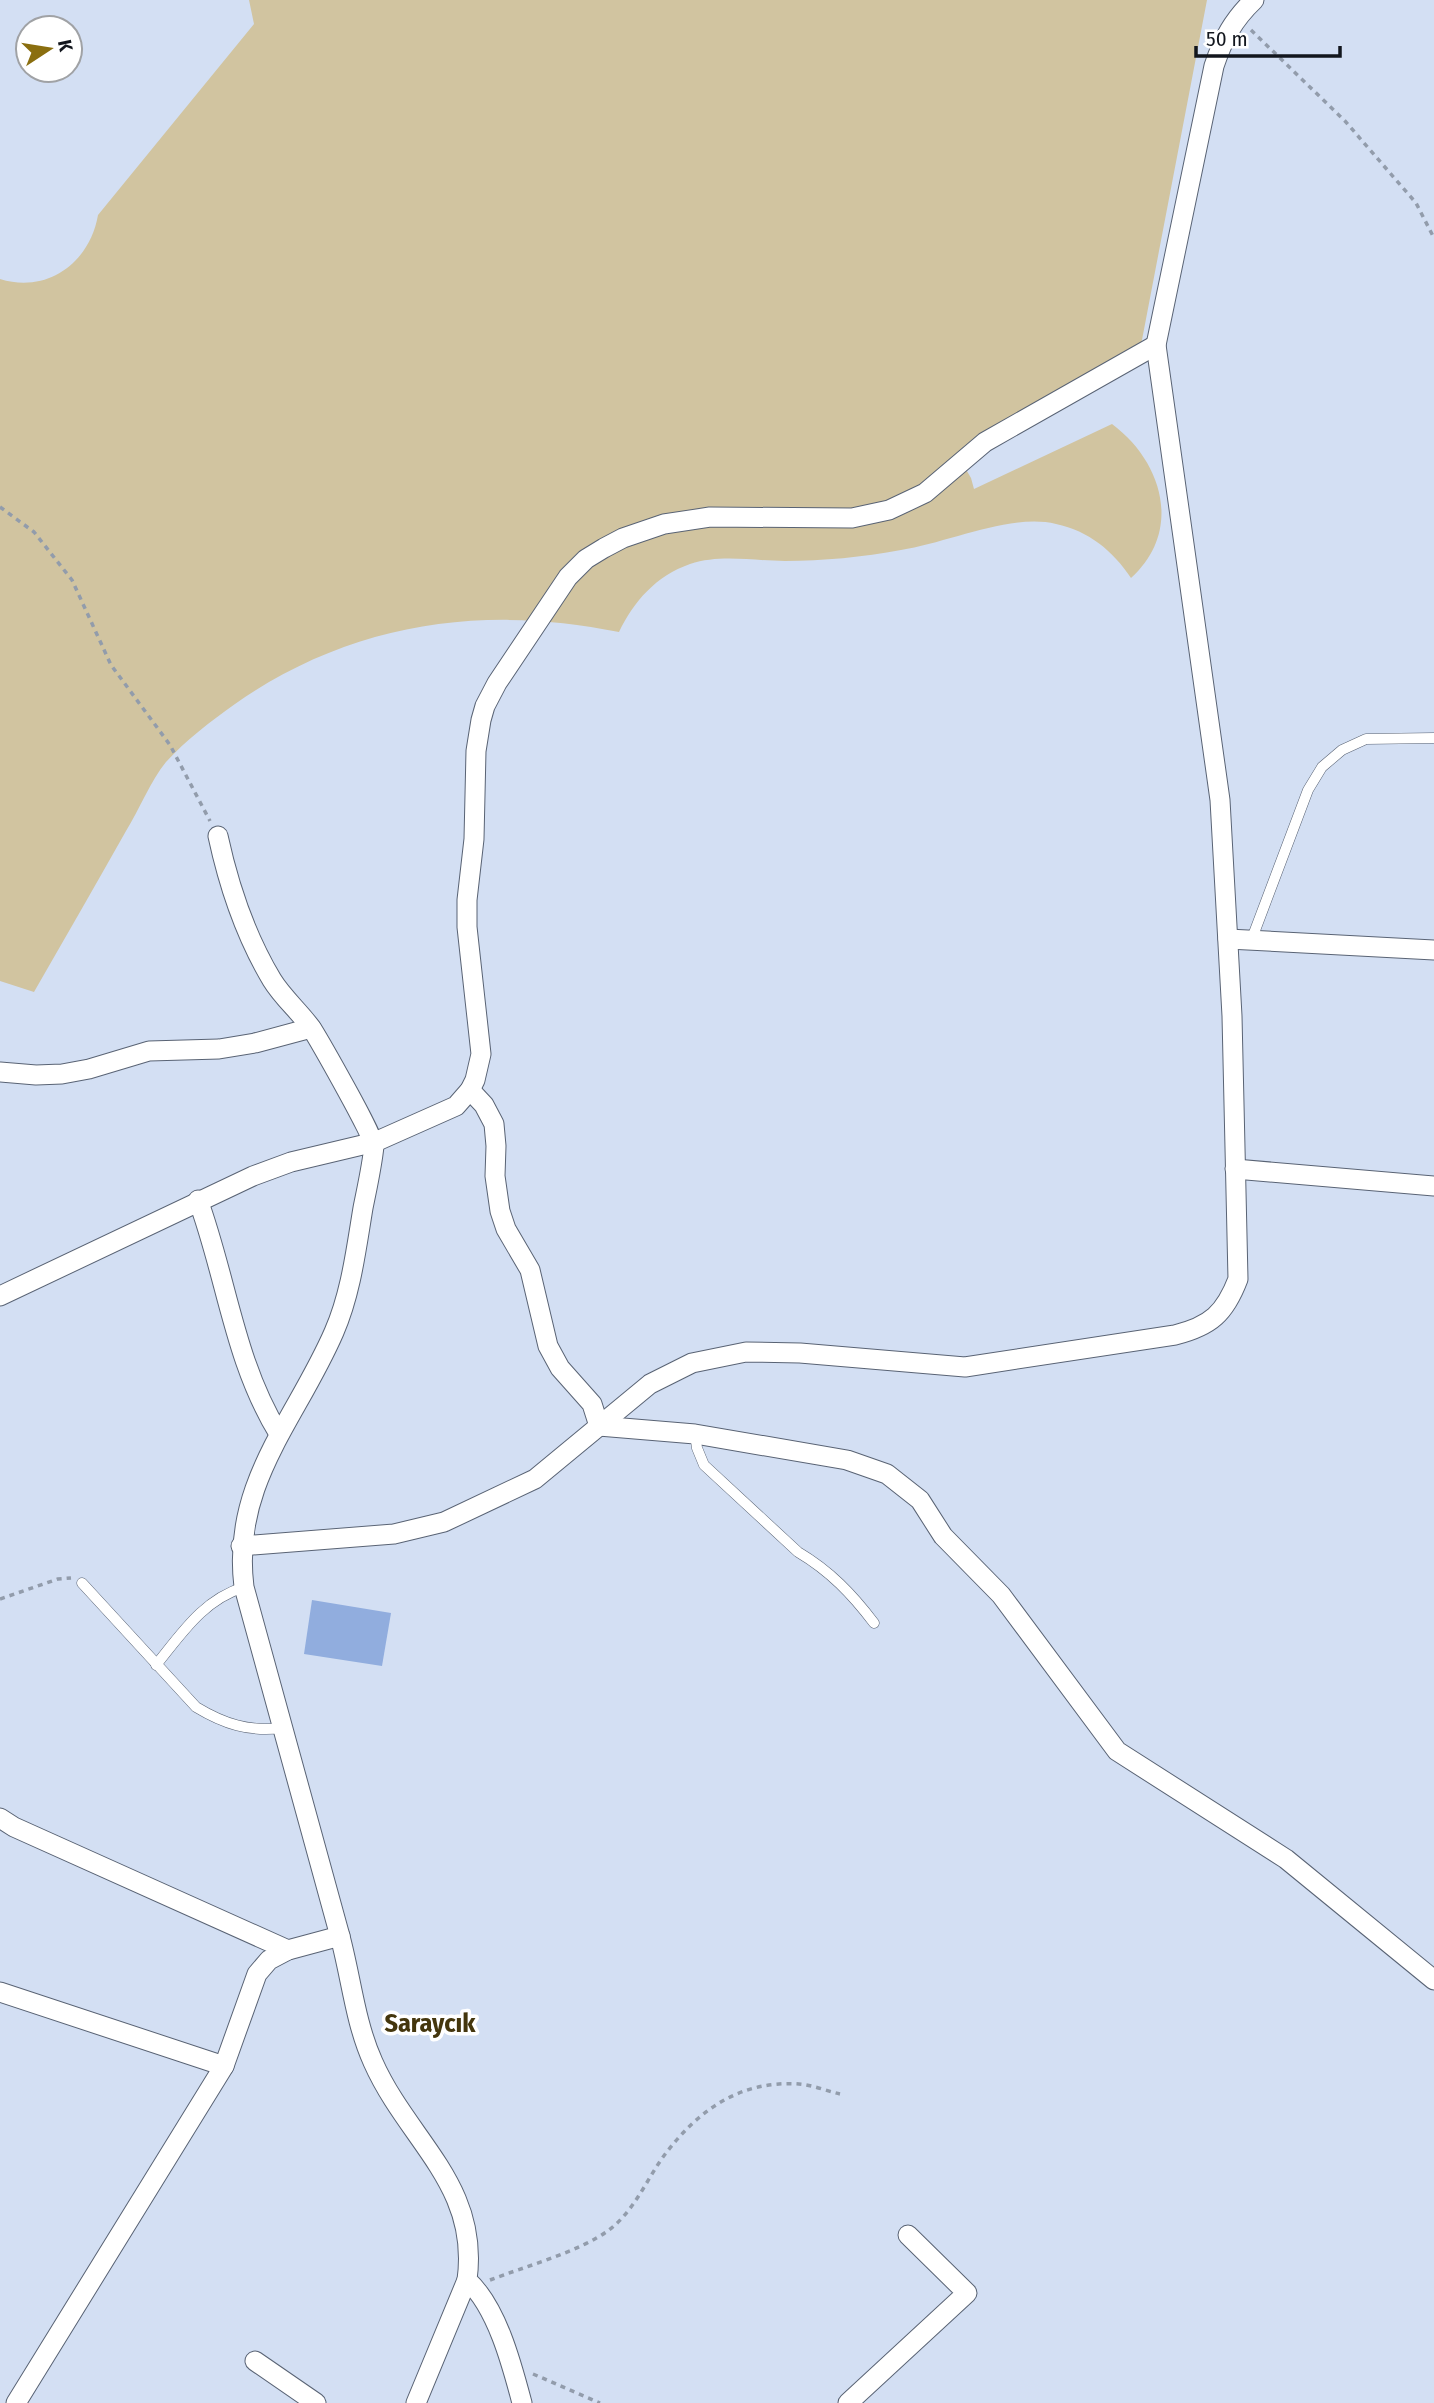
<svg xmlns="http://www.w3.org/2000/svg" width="1434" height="2403" font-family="'Fira Sans Condensed',sans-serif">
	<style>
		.green { fill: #d1c4a0 }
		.building { fill: #91adde }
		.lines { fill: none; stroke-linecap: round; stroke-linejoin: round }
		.service-casing { stroke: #596374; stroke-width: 11 }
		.minor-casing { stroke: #596374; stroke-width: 21 }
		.path { stroke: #929cab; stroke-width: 3.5; stroke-dasharray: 5 5; stroke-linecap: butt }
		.service { stroke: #fff; stroke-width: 10 }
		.minor { stroke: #fff; stroke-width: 19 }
		.labels { text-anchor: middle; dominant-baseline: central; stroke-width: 7; stroke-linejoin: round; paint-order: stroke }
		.district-label { font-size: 26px; font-weight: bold; fill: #44360d; stroke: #fff }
	</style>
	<rect width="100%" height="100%" fill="#d3dff3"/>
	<path class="green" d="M249,0H1207L1137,366L960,459L971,478L974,489L1112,424C1163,462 1183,531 1131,578C1113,551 1089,531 1056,524C1011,513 948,543 901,550C863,557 823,561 785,561C753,561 721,554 690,564C656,576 634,601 619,632C482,604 351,623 235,704C211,721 186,740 166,762C151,780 139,810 126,831C96,884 65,938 34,992L0,981V279C48,294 90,262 98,215L254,24Z"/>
	<path class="building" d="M312,1600L391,1613L382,1666L304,1654Z"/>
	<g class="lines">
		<defs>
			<g id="service">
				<path d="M1251,941L1308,790L1322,767L1342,750L1366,739L1434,738"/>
				<path d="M695,1434L697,1448L704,1465L798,1552C830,1571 852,1594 874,1623"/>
				<path d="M82,1583L196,1707C224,1724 249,1732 282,1728"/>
				<path d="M156,1665C182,1633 203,1600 244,1587"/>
			</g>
			<g id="minor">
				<path d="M218,836C229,887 245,935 272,980C283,998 300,1012 312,1029C320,1042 375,1138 374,1146C372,1166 367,1188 363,1208C356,1250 351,1293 334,1332C296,1420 231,1483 244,1587C275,1701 306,1815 338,1929C351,1974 354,2020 373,2062C408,2141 480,2185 467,2280C497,2307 512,2365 522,2403"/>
				<path d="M1228,939L1434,950"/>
				<path d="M0,1072L36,1075L62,1074L89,1069L149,1051L219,1049L255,1043L311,1028"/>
				<path d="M470,1090L484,1105L494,1124L496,1146L495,1176L500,1211L506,1229L530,1270L548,1346L560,1368L592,1404L599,1426L695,1434L847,1460L887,1474L920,1500L943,1536L1001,1595L1117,1751L1286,1859L1434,1980"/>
				<path d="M1235,1169L1434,1186"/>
				<path d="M198,1200C227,1279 234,1361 279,1434"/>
				<path d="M0,1296L253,1176L291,1162L375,1142L456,1106L470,1090L475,1080L481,1054L467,927V900L474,839L476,751L481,720L485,706L497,683L568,577L586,559L604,548L623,538L664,524L710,517L852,518L889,510L925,493L985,442L1156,345"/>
				<path d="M241,1546L394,1534L444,1522L535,1479L650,1384L692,1363L746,1352L800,1353L965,1367L1175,1335C1211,1326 1225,1313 1238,1279L1232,1016L1220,800L1156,345L1214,66C1223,39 1233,20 1254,0"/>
				<path d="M0,1818L14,1827L288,1950"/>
				<path d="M0,1992L224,2066"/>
				<path d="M255,2361L316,2403"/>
				<path d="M16,2403L224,2066L257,1974L269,1960L288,1950L340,1936"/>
				<path d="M416,2403L467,2280"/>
				<path d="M848,2403L967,2293L908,2235"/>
			</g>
		</defs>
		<use href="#service" class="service-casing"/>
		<use href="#minor" class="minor-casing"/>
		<g class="path">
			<path d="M1251,30L1345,121L1416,203L1434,238"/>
			<path d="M0,507L34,532L72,580L111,665L170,745L210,821"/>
			<path d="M0,1599L58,1579L71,1578"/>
			<path d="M490,2280C526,2266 579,2252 609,2230C634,2211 646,2181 663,2157C697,2111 739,2080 799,2084C812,2085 827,2091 840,2094"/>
			<path d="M533,2374L600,2403"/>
		</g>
		<use href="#service" class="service"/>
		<use href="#minor" class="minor"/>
	</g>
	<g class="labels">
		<g class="district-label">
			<text x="430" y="2023">Saraycık</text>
		</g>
	</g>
	<g transform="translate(49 49) rotate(78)"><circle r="33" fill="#ffffff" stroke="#a0a2a5" stroke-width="2"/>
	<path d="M0-5L12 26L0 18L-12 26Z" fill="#8a6e0f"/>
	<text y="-10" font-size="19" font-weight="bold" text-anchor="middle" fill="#12161d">K</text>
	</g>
	<path d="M1196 46v10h144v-10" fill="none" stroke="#12161d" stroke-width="3.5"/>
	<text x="1206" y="46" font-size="21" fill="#12161d" stroke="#ffffff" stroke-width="5" paint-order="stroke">50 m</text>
</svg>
